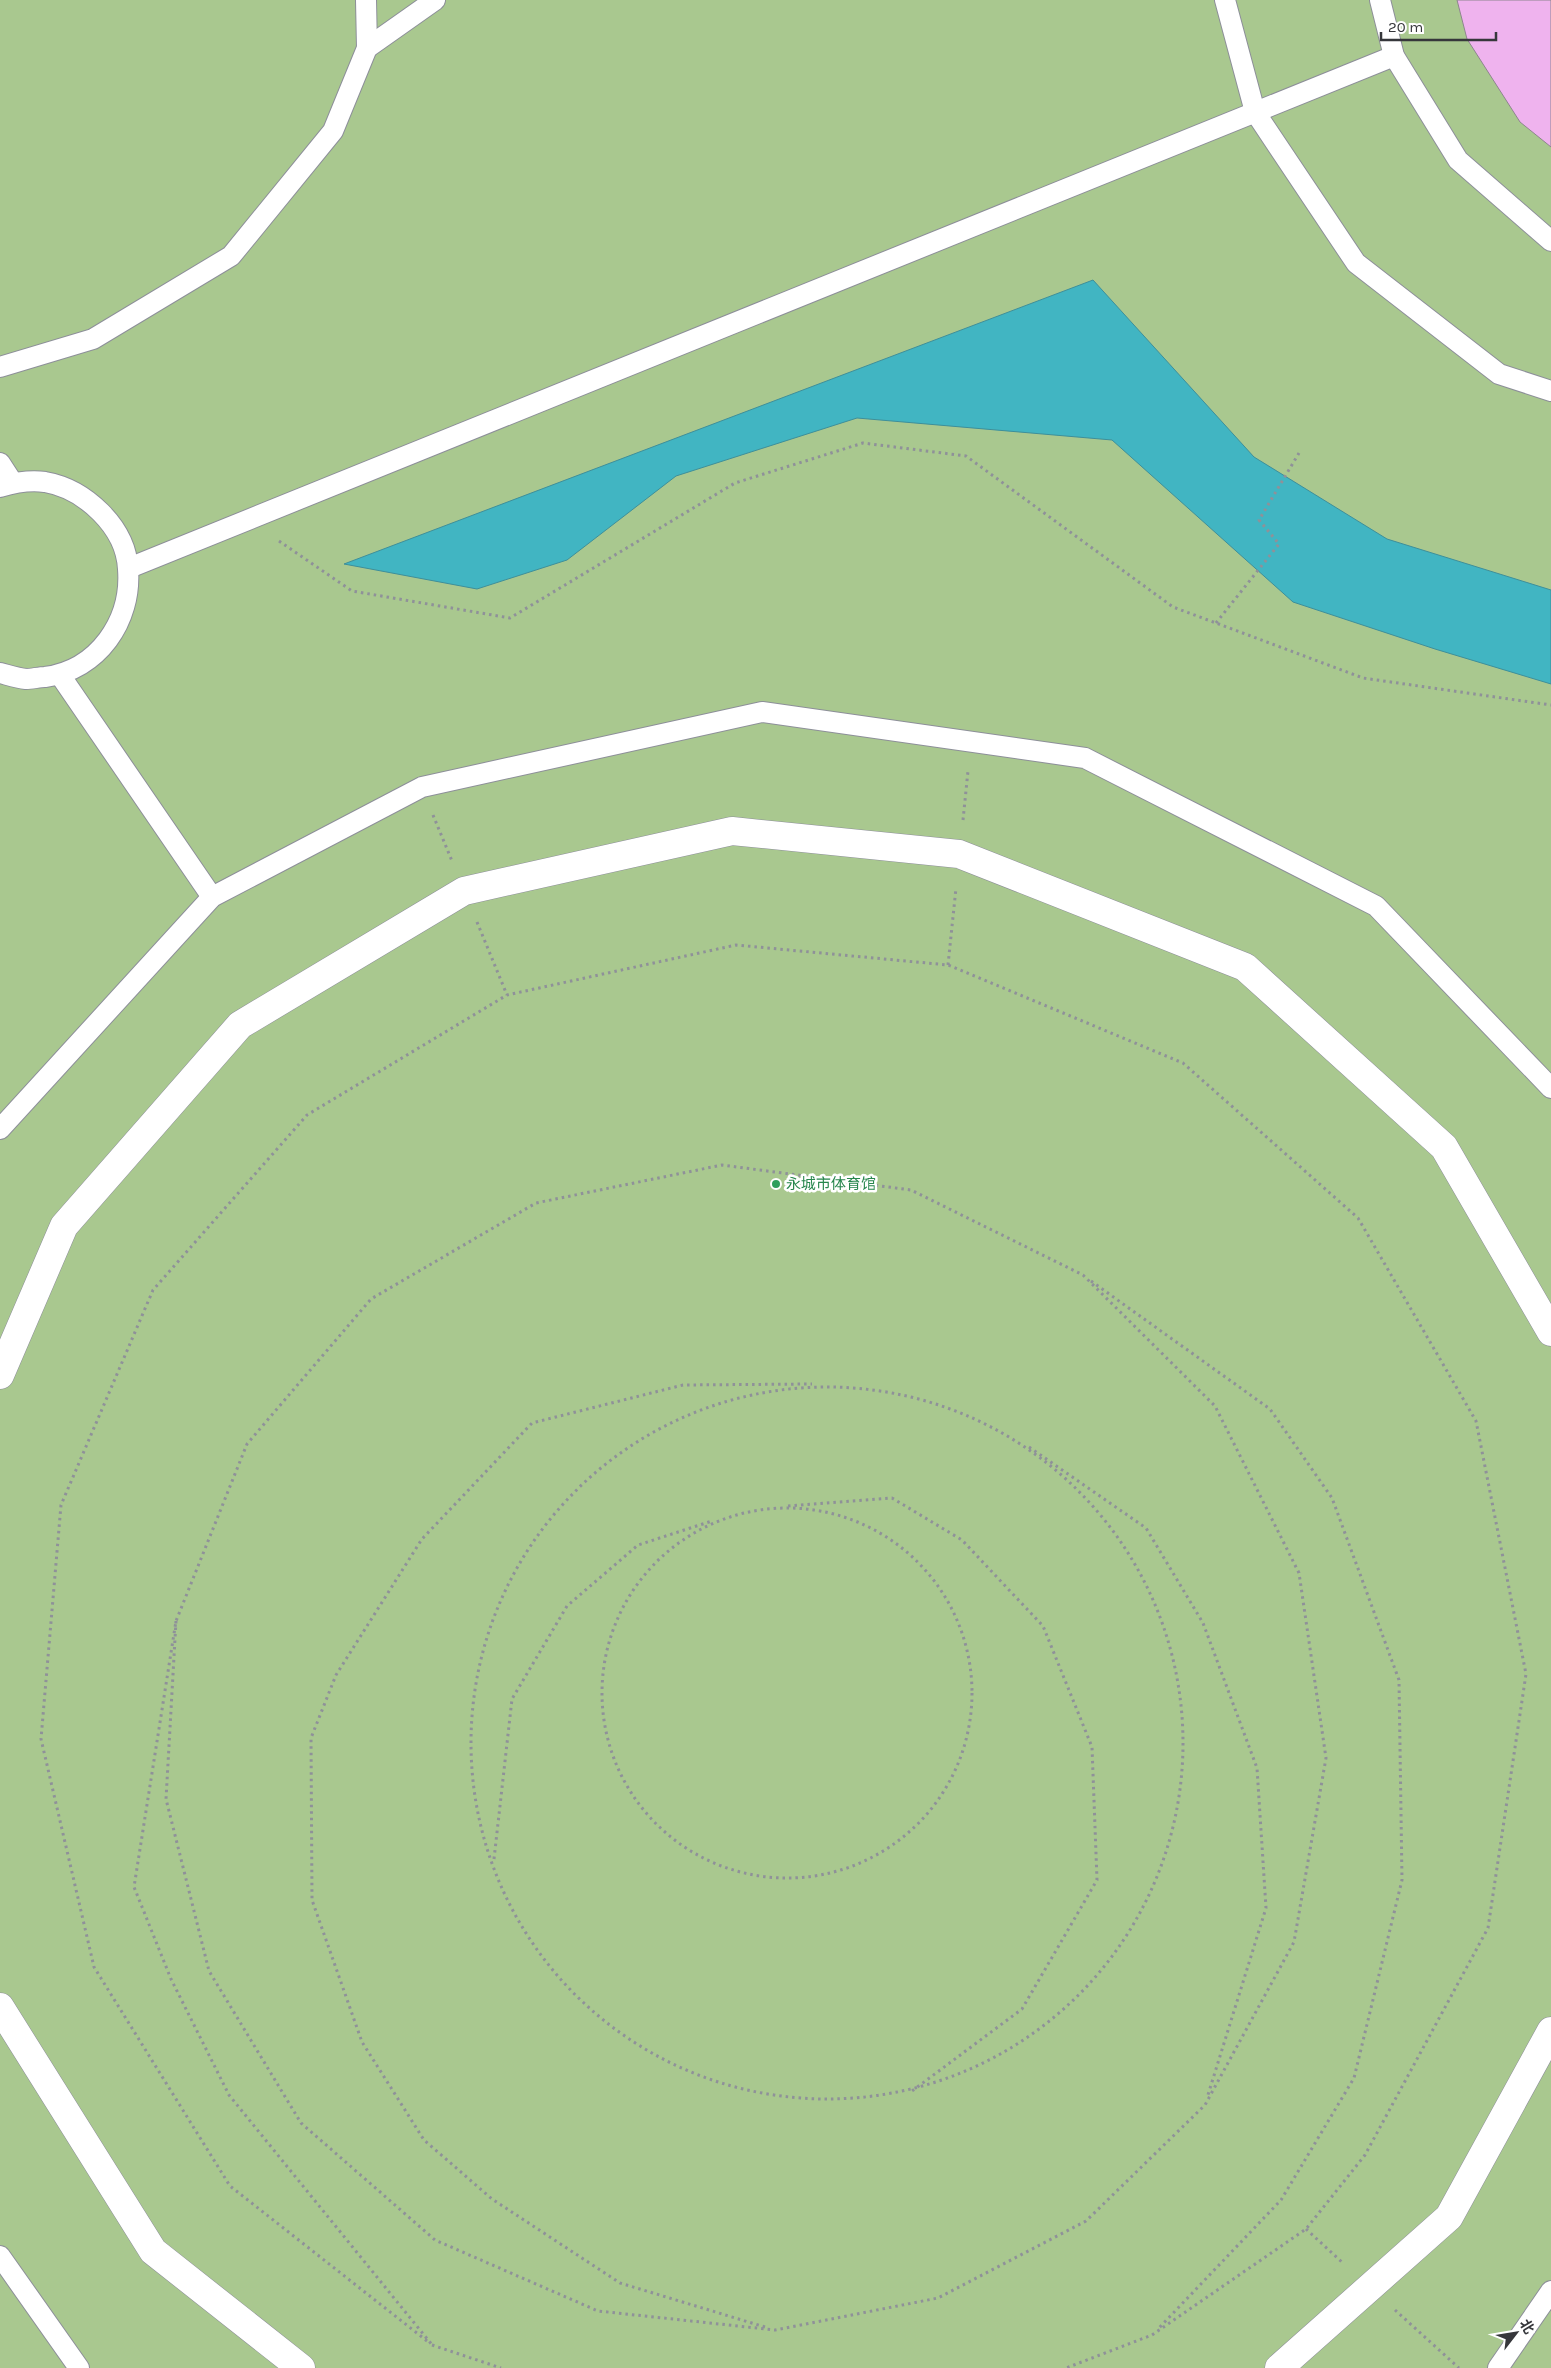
<svg xmlns="http://www.w3.org/2000/svg" width="1551" height="2368" font-family="Karla,'Noto Sans SC',sans-serif">
	<style>
		.green { fill: #a9c88f }
		.water { fill: #41b5c2; stroke: #3e8f9a }
		.building { fill: #efb3ee; stroke: #8d868d }
		.lines { fill: none; stroke-linecap: round; stroke-linejoin: round }
		.service-casing { stroke: #8d8f99; stroke-width: 22 }
		.pedestrian-casing { stroke: #8d8f99; stroke-width: 29 }
		.path { stroke: #8f9199; stroke-width: 3; stroke-dasharray: 2.5 4; stroke-linecap: butt }
		.service { stroke: #fff; stroke-width: 20 }
		.pedestrian { stroke: #fff; stroke-width: 28 }
		.leisure-dot { fill: #2e9e5b; stroke: #fff; stroke-width: 2 }
		.labels { text-anchor: middle; dominant-baseline: central; stroke-width: 5; stroke-linejoin: round; paint-order: stroke }
		.leisure-label { font-size: 15px; fill: #27864d; stroke: #fff; text-anchor: start }
	</style>
	<rect width="100%" height="100%" fill="#e6e9f3"/>
	<rect class="green" x="0" y="0" width="1551" height="2368"/>
	<path class="water" d="M1093,280L1254,457L1387,539L1551,590V684L1435,649L1293,602L1112,440L857,418L676,476L567,560L477,589L344,564Z"/>
	<path class="building" d="M1457,0H1551V147L1520,122L1467,39Z"/>
	<g class="lines">
		<defs>
			<g id="service">
				<path d="M1225,0L1255,112L1356,263L1499,374L1551,391"/>
				<path d="M1380,0L1394,56L1458,160L1551,241"/>
				<path d="M367,48L435,0"/>
				<path d="M0,367L93,339L231,256L333,131L367,48L366,0"/>
				<path d="M0,463L13,483"/>
				<path d="M0,487C13,483 31,480 45,482C85,489 126,527 128,569C132,621 98,670 45,677C39,677 32,679 26,679C17,678 8,675 0,673"/>
				<path d="M129,568L1394,56"/>
				<path d="M60,675L212,897"/>
				<path d="M0,1129L212,897L422,787L762,712L1085,758L1376,906L1551,1088"/>
				<path d="M0,2256L79,2368"/>
				<path d="M1498,2368L1551,2291"/>
			</g>
			<g id="pedestrian">
				<path d="M0,1375L64,1226L240,1025L464,891L732,831L959,854L1245,967L1444,1147L1551,1332"/>
				<path d="M0,2007L153,2251L301,2368"/>
				<path d="M1279,2368L1449,2217L1551,2031"/>
			</g>
		</defs>
		<use href="#service" class="service-casing"/>
		<use href="#pedestrian" class="pedestrian-casing"/>
		<g class="path">
			<path d="M279,541L352,591L510,618L735,483L863,443L966,456L1173,607L1216,623L1363,678L1551,705"/>
			<path d="M1216,623L1279,544L1259,520L1299,453"/>
			<path d="M433,815L452,861"/>
			<path d="M963,820L968,771"/>
			<path d="M477,922L507,995"/>
			<path d="M948,965L956,888"/>
			<path d="M1091,1281L1270,1409L1332,1498L1399,1680L1402,1880L1354,2078L1281,2200L1158,2329"/>
			<circle cx="827" cy="1743" r="356"/>
			<path d="M1029,1447L1146,1528L1203,1623L1257,1768L1266,1908L1207,2098"/>
			<path d="M788,1506L892,1498L962,1540L1043,1626L1092,1747L1097,1880L1022,2009L912,2091"/>
			<circle cx="787" cy="1693" r="185"/>
			<path d="M176,1621L166,1799L209,1971L301,2123L435,2240L598,2311L775,2330L938,2298L1086,2221L1205,2105L1294,1942L1326,1758L1299,1573L1215,1406L1083,1275L911,1190L722,1165L536,1203L371,1299L247,1444L176,1621L134,1887L171,1979L229,2095L433,2346"/>
			<path d="M494,1859L512,1699L567,1606L638,1545L712,1521"/>
			<path d="M1306,2229L1344,2264"/>
			<path d="M1395,2310L1459,2368"/>
			<path d="M765,2327L620,2283L492,2199L424,2140L362,2042L312,1900L311,1738L336,1675L422,1539L532,1423L683,1385L812,1384"/>
			<path d="M427,2341L230,2186L94,1967L41,1739L61,1505L153,1290L307,1115L507,995L736,945L948,965L1183,1063L1358,1218L1476,1421L1526,1674L1488,1928L1365,2155L1306,2229L1152,2335L1066,2368"/>
			<path d="M432,2345L501,2368"/>
		</g>
		<use href="#service" class="service"/>
		<use href="#pedestrian" class="pedestrian"/>
	</g>
	<circle class="leisure-dot" cx="776" cy="1184" r="5"/>
	<g class="labels">
		<g class="leisure-label">
			<text x="786" y="1184">永城市体育馆</text>
		</g>
	</g>
	<g transform="translate(1516 2333) rotate(59)" stroke="#ffffff" stroke-width="4" paint-order="stroke">
	<path d="M0-4L9 19L0 12L-9 19Z" fill="#36373b"/>
	<text y="-8" font-size="14" font-weight="bold" text-anchor="middle" fill="#36373b">北</text>
	</g>
	<path d="M1381 32v8h115v-8" fill="none" stroke="#36373b" stroke-width="2.5"/>
	<text x="1388" y="32" font-size="15" fill="#36373b" stroke="#ffffff" stroke-width="4" paint-order="stroke">20 m</text>
</svg>
